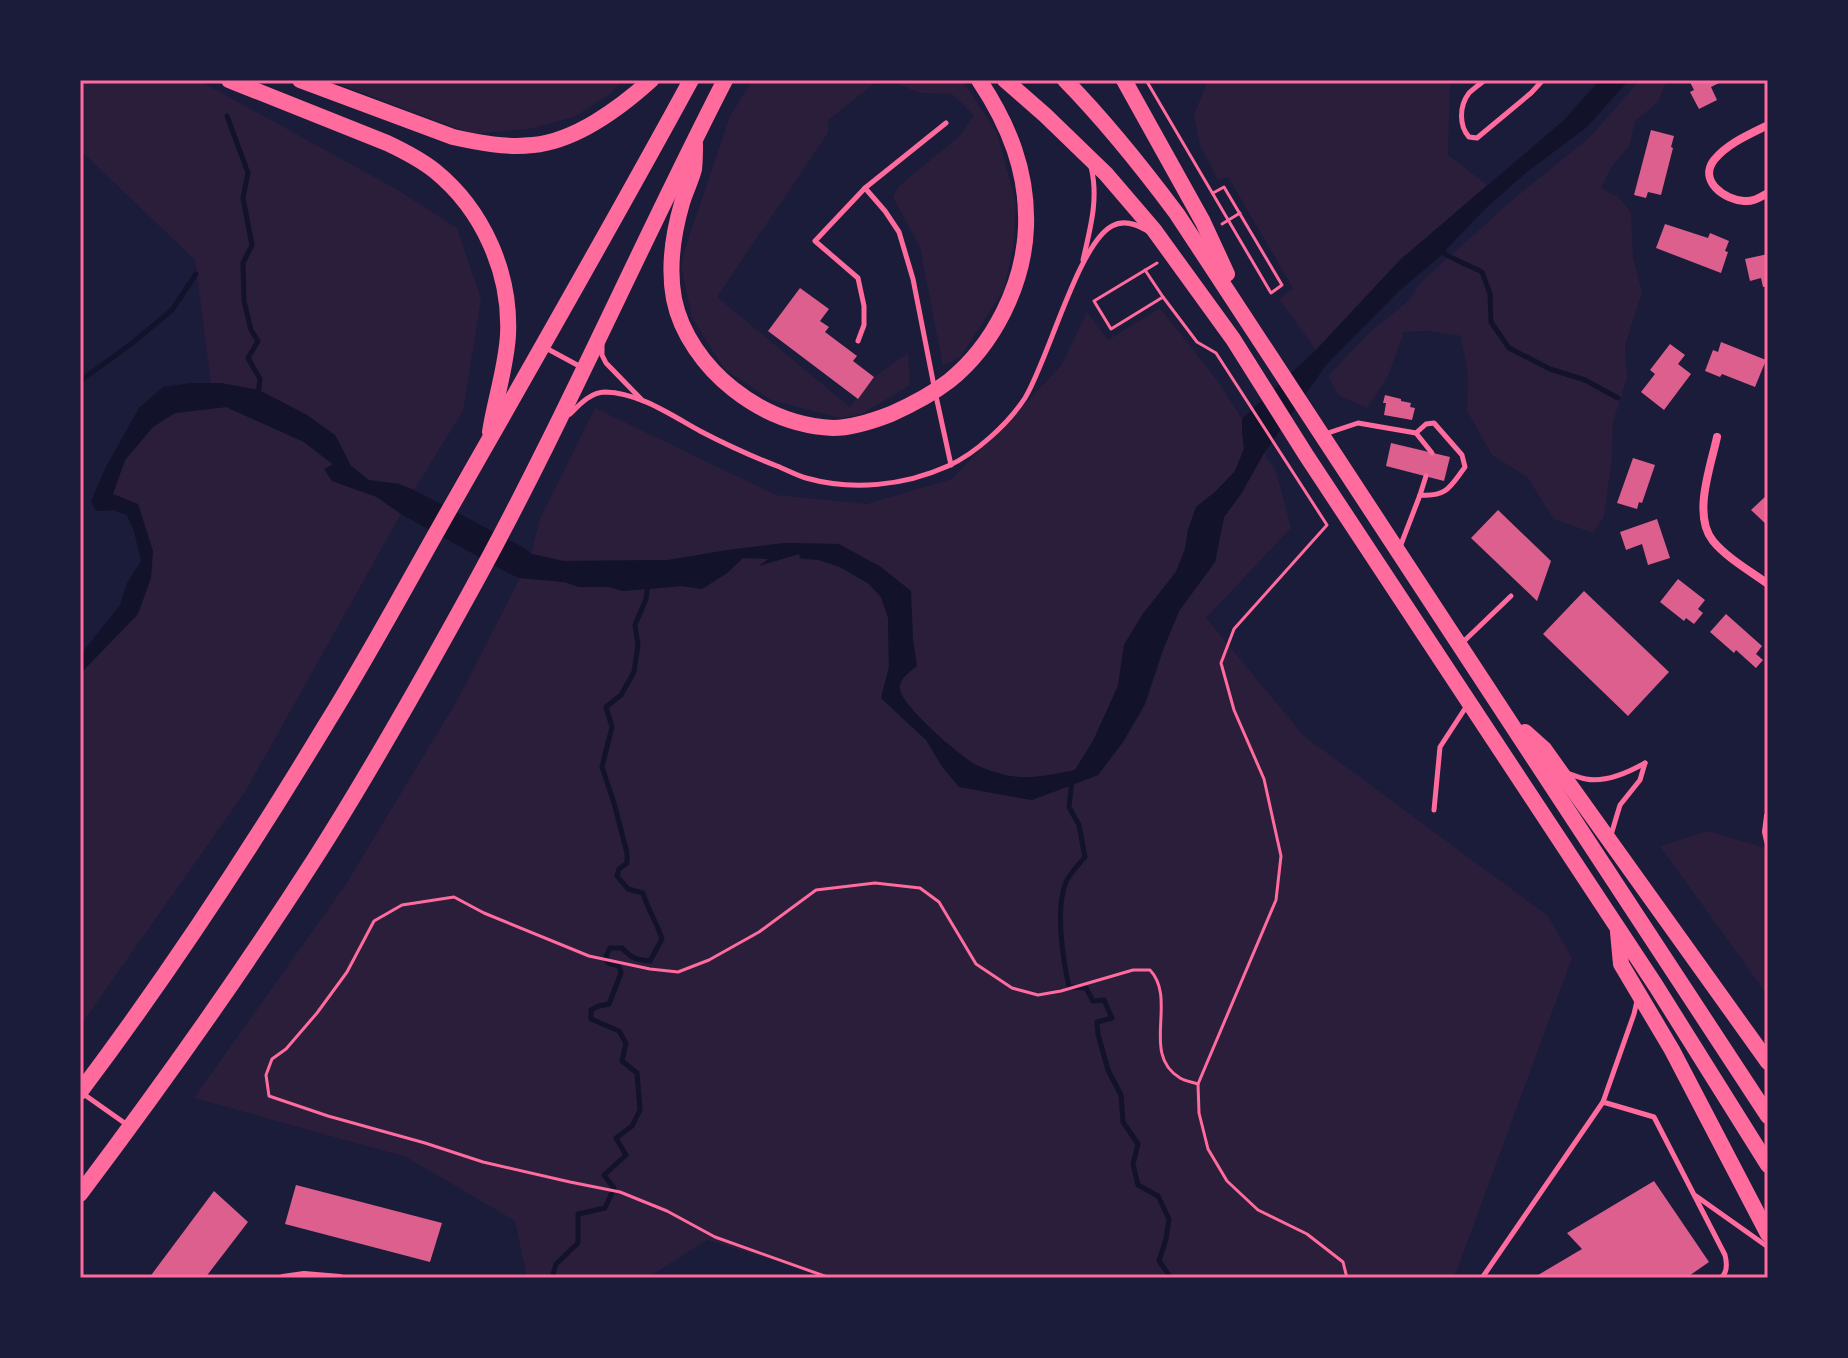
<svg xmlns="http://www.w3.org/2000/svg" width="1848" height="1358" font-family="'Fira Sans',sans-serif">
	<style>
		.green { fill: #2a1e3b }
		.water { fill: #12122b }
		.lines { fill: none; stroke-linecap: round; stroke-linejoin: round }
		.stream { stroke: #12122b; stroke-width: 5 }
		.building { fill: #dd5f8e }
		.path { stroke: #ff6b9d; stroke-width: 3 }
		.service { stroke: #ff6b9d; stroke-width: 5 }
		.minor { stroke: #ff6b9d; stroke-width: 8 }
		.trunk { stroke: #ff6b9d; stroke-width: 16 }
		.neatline { fill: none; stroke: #ff6b9d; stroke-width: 3 }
	</style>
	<rect width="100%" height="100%" fill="#1b1b3a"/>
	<g class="green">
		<path d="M80,80H198L396,189L457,228L481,299L463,411L414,490L399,484L369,480L351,466L335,435L221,383H211L195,260L80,150Z"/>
		<path d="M328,80H623L611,93L574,117L529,129L472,134Z"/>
		<path d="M753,80H879L828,120V133L717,297L850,407L874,377L908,353L910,385L862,414L840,418L771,400L724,369L692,318L681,266L686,246L730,116Z"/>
		<path d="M888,80H959L967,87L997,133L1016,203L1013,248L1004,290L960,357L943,366L920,247L893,197L899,186L961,135L974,115L952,94L920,93Z"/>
		<path d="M1208,80H1450L1448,155L1487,185L1400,260L1316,350L1279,299L1293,288L1228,177L1218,180L1200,145L1194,115Z"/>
		<path d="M1640,80H1667L1658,102L1635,121L1630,145L1611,168L1601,188L1618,197L1631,212L1633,258L1642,292L1625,346L1627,378L1613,422L1612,457L1604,517L1593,533L1554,519L1527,477L1492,455L1467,411L1468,376L1461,336L1431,331L1404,332L1388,376L1367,408L1338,395L1328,376L1368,334L1408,301L1423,280L1479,230L1510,202L1591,136Z"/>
		<path d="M1160,308L1220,384L1242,419V430L1244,449L1235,472L1215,492L1196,507L1188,530L1185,549L1176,572L1142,615L1124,645L1118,686L1093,741L1075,770C1051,775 1026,781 1002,774C994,772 985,769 978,766C962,758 901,706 900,689C898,679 910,672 917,666L913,640L910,591L839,544L785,543L728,550L668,560L563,561L531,554L540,519L595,408L776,495L867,504L952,479L1061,366L1087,312L1108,340Z"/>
		<path d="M226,407L304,442L333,465L332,481L377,497L401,514L245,792L80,1026V674L153,551L112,494L125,460L153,427L175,413Z"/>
		<path d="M1264,453L1276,471L1291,528L1206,618L1304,736L1548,916L1572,958L1457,1270L1452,1278H832L707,1240L647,1278H527L515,1221L406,1157L194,1098L346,884L458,699L520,578L564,582L579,587H609L623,591L682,586L702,589L727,573L743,558L769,559L762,565L799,554L800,559L819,560L840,567L869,584L881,597L888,618L889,667L881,698L926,740L943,768L981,791L1032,800L1098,775L1123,742L1145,704L1163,650L1179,611L1215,562L1224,517L1241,494Z"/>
		<path d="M1708,831L1768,849V996L1660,846Z"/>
	</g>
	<path class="water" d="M1600,80H1629L1587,127L1527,172L1486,208L1437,259L1399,291L1326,365L1264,453L1241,494L1224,517L1215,562L1179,611L1163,650L1145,704L1123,742L1098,775L1032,800L959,787L943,768L926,740L881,698L889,667L888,618L881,597L869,584L840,567L819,560L800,558L799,554L759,566L768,559L743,558L727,573L702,589L682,586L623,591L609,587H579L564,582L520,578L510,574L401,514L377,497L332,481L324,469L333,464L304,442L226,407L175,413L153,427L125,460L113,494L138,504L153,551L151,578L138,614L80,674V652L85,649L120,605L127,583L141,561L134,531L127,515L113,510L96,511L91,501L106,467L139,408L163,387L191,383H221L259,390L307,415L335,435L351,466L369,480L399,484L414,490L524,548L532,554L563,561L668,560L728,550L785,543L839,544L881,567L911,591L913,640L917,666C910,672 898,679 900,689C901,706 962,758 978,766C985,769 994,772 1001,774C1026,781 1051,775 1075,770L1093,741L1118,686L1124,645L1142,615L1176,572L1185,549L1188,530L1196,507L1215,492L1235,471L1244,449L1242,430V419L1316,350L1400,260L1563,121Z"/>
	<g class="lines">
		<g class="stream">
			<path d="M227,116L248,173L243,198L252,245L243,263L244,301L251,330L258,341L248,358L260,379L258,395"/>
			<path d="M1440,250C1450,259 1469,265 1482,272L1490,294L1491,322L1509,348L1550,369L1585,380L1618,398"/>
			<path d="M80,381L131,344L172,310L196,274"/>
			<path d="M1072,780L1069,807L1079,825L1085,857C1079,864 1070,873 1066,882C1055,908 1063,960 1069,987L1086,988L1093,1001L1104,1000L1112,1018L1097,1022L1098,1034L1108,1070L1121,1095L1123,1122L1138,1144L1133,1164L1138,1185L1158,1196L1169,1219L1166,1239L1159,1261L1171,1278"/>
			<path d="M552,1278L556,1264L578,1243V1214L605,1208L614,1188L604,1175L626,1155L616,1138L632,1126L640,1110L637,1073L622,1061L626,1043L619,1031L591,1019V1010L599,1006L609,1004L621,973L619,966L608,963L606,956L610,948H622C631,958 637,960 650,961L662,939C657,923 648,910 643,893L628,889L617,876L619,869L627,863V853L614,803L602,767L612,727L606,707L621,695L634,672L638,645L635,625L646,599L648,583"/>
		</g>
	</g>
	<g class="building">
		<path d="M1689,80H1725L1711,87L1717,100L1699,109L1690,92L1694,90Z"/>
		<path d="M1651,130L1674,136L1671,147L1673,148L1661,195L1648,192L1646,198L1634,195Z"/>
		<path d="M1665,224L1708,238L1710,233L1729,241L1725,251L1728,252L1721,273L1656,248Z"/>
		<path d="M1768,254V286L1763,287L1761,278L1750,281L1745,259Z"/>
		<path d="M800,288L829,309L820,321L829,327L825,332L857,356L853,361L874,377L858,399L768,331Z"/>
		<path d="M1721,342L1766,360L1755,387L1722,374L1720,377L1705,371L1713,350L1718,352Z"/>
		<path d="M1670,344L1685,355L1678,364L1691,374L1664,410L1641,392L1655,374L1650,370Z"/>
		<path d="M1385,395L1401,399V401L1411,403L1410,407L1415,408L1412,420L1384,415L1386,403H1383Z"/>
		<path d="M1391,443L1450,457L1444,481L1386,466Z"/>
		<path d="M1633,458L1655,465L1642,503L1639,502L1637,509L1617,503Z"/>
		<path d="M1768,494V526L1751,510Z"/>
		<path d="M1498,510L1551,561L1537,601L1471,538Z"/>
		<path d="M1657,519L1670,558L1648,565L1642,544L1626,550L1620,532Z"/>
		<path d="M1678,579L1705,600L1698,609L1703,613L1694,624L1686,618L1684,621L1660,602Z"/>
		<path d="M1584,591L1669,672L1628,716L1543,634Z"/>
		<path d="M1726,614L1762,646L1756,654L1763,660L1756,668L1736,650L1734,653L1710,632Z"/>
		<path d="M1654,1181L1709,1262L1686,1278H1533L1582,1249L1567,1233Z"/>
		<path d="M296,1185L442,1223L430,1262L285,1224Z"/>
		<path d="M214,1191L248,1222L205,1278H149Z"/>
	</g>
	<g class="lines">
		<g class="path">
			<path d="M1146,80L1271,293L1282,285L1224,187L1213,193"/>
			<path d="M1222,224L1240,213"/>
			<path d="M1157,263L1094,301L1111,329L1163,297L1197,342L1216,353L1327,525L1234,629L1221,663L1234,710L1264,779L1281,856L1276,900L1198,1084"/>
			<path d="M1145,270L1163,297"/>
			<path d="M830,1278L715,1237L667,1211L620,1192L570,1182L483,1162L425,1143L328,1116L269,1096L266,1075L272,1059L286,1049L317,1013L347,972L374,921L402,905L454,897L484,913L589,956L650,969L678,972L709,960L759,932L816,890L875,883L920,888L939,902L976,964L1012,988L1038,995L1061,991L1133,970H1150C1178,1000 1140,1054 1180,1078C1185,1081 1192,1082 1198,1084L1199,1113L1208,1149L1227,1181L1258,1210L1307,1234L1343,1262L1347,1278"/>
		</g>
		<g class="service">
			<path d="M1485,80C1480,84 1474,88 1469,93C1459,106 1459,126 1469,137L1477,138L1531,93L1543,80"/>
			<path d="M1083,260C1090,229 1099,199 1091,167"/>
			<path d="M858,341L864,325V306L858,278L815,241L865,188"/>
			<path d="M602,344V355L606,363L641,399"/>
			<path d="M544,347L581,367"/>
			<path d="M934,386L913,279L899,232L885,211L865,188L946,123"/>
			<path d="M936,396L951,465"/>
			<path d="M570,414C580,404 591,392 605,392C640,393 671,415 700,431C725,444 751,456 777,466C787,470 796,475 806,478C852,491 904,486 948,466C975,454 1008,424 1025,398C1048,361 1078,244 1112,226C1123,220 1136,224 1146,230"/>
			<path d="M1416,433L1426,424L1434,423L1462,455L1465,467C1450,487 1447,497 1420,495"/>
			<path d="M1325,434L1358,423L1416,433L1432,453"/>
			<path d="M1400,547L1420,495L1426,476"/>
			<path d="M1461,644L1511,596"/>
			<path d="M1567,773C1573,775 1580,778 1586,779C1606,783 1629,772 1645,763"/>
			<path d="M1434,810L1440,747L1468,704"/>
			<path d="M1611,835L1620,805L1640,780L1645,763"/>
			<path d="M82,1093L126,1124"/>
			<path d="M1603,1102L1634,1014L1637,1001"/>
			<path d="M1696,1196L1768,1247"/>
			<path d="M1482,1278L1603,1102L1654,1117L1725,1255C1727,1263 1728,1272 1721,1278"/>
		</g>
		<g class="minor">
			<path d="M1768,125C1750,134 1728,143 1714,160C1698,181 1725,200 1744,201C1754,202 1760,197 1768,193"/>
			<path d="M1717,437C1711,466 1692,515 1713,541C1727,558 1750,571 1768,584"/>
			<path d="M1768,816L1766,832L1768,841"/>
			<path d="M283,1278L304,1275L340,1278"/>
		</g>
		<g class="trunk">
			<path d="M229,80L387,143C404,151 420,159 435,171C483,210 511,273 508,335C506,368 495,400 490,432"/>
			<path d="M300,80L453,137C480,143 506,148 533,145C575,141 620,108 651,80"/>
			<path d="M1005,80L1045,115L1106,174L1154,230L1233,339L1306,455L1656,986L1768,1165"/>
			<path d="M1065,80C1106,122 1142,167 1177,214L1768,1116"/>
			<path d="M1124,80L1203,222L1227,274"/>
			<path d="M695,144C695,152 695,161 694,169C691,181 685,192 682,203C673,234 668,267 674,299C681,334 705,367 733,389C762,412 794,426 833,428C852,428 873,421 891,414C911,405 932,394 949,381C994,345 1024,284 1026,227C1028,172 1009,125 979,80"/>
			<path d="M1525,732L1544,749L1768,1062"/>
			<path d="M1618,932L1621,964L1672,1050L1768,1234"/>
			<path d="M80,1092C168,975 249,852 325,726C373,649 415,569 460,491C538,354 616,218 691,80"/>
			<path d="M80,1194C162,1085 241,974 314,860C369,774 419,685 468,596C561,428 637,251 725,80"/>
		</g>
	</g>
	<rect width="1848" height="1358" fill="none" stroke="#1b1b3a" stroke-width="164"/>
	<rect x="82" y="82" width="1684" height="1194" class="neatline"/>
</svg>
